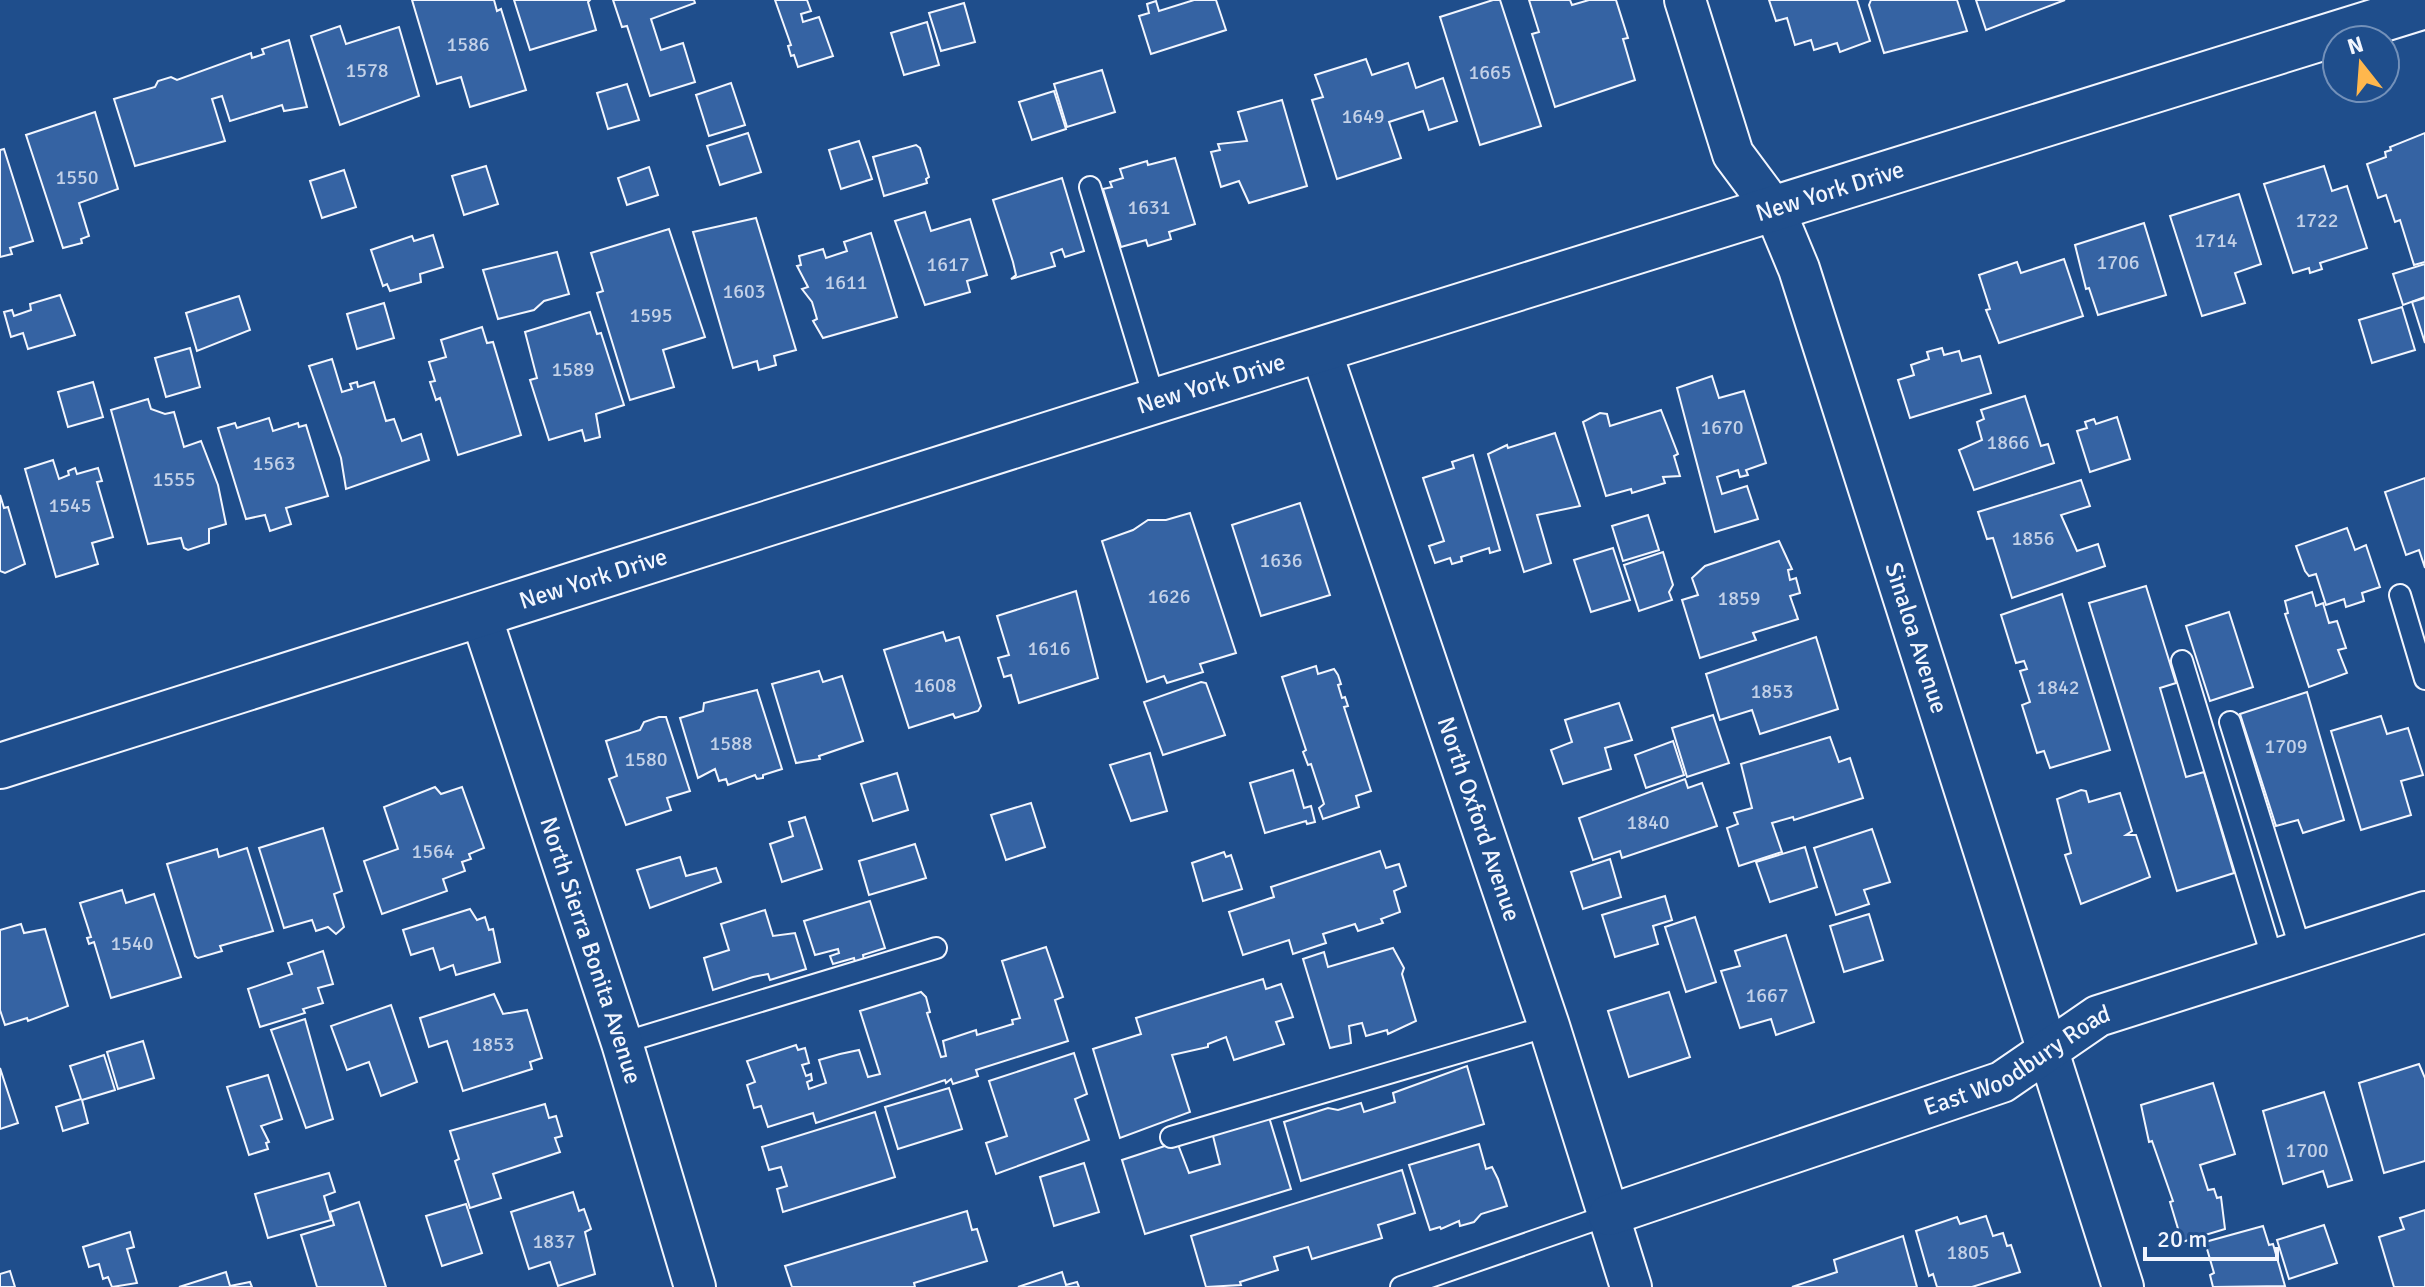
<svg xmlns="http://www.w3.org/2000/svg" width="2425" height="1287" font-family="Signika,sans-serif">
	<style>
		.building { fill: #3563a3; stroke: #f2f6ff; stroke-width: 2 }
		.lines { fill: none; stroke-linecap: round; stroke-linejoin: round }
		.lane-casing { stroke: #f2f6ff; stroke-width: 24 }
		.street-casing { stroke: #f2f6ff; stroke-width: 44 }
		.secondary-casing { stroke: #f2f6ff; stroke-width: 48 }
		.lane { stroke: #1f4e8c; stroke-width: 20 }
		.street { stroke: #1f4e8c; stroke-width: 40 }
		.secondary { stroke: #1f4e8c; stroke-width: 44 }
		.labels { text-anchor: middle; dominant-baseline: central; stroke-width: 6; stroke-linejoin: round; paint-order: stroke }
		.number-label { font-size: 20px; fill: #c3d1e8 }
		.street-label { font-size: 24px; fill: #f2f6ff; stroke: #1f4e8c }
	</style>
	<rect width="100%" height="100%" fill="#1f4e8c"/>
	<g class="building">
		<path d="M412,0H494L497,11L501,9L526,90L470,107L461,77L437,84Z"/>
		<path d="M514,0H590L588,2L596,30L530,50Z"/>
		<path d="M613,0H694L695,3L651,19L661,50L683,43L695,82L650,96L627,26L622,27Z"/>
		<path d="M775,0H807L811,11L801,14L803,22L819,17L833,56L798,67L794,55L791,56L788,46L791,45Z"/>
		<path d="M1194,0H1216L1226,30L1151,54L1139,16L1149,13L1147,4L1156,1L1159,11Z"/>
		<path d="M1493,0H1500L1541,126L1480,145L1440,17Z"/>
		<path d="M1529,0H1570L1572,5L1589,0H1616L1628,38L1623,39L1635,80L1555,107L1532,34L1539,32Z"/>
		<path d="M1769,0H1857L1870,41L1840,52L1837,43L1814,50L1811,40L1795,45L1787,18L1776,21Z"/>
		<path d="M1871,0H1957L1967,31L1884,53L1869,5Z"/>
		<path d="M1976,0H2065L1986,30Z"/>
		<path d="M964,3L975,42L941,51L929,13Z"/>
		<path d="M927,22L939,65L904,75L891,33Z"/>
		<path d="M340,26L346,44L399,27L419,96L340,125L311,36Z"/>
		<path d="M289,40L307,107L284,111L282,105L230,121L222,96L212,99L225,141L135,166L114,99L155,87L158,81L171,77L177,80L251,53L252,58L264,54L262,49Z"/>
		<path d="M1366,59L1372,75L1408,63L1416,88L1443,78L1457,121L1429,130L1423,111L1389,122L1401,158L1337,179L1312,100L1323,97L1315,75Z"/>
		<path d="M1102,70L1115,112L1067,127L1054,84Z"/>
		<path d="M731,83L745,125L709,136L696,95Z"/>
		<path d="M627,84L639,120L608,129L597,93Z"/>
		<path d="M1054,91L1066,129L1032,140L1019,102Z"/>
		<path d="M1282,100L1307,186L1249,203L1239,181L1221,187L1211,152L1220,150L1218,144L1247,141L1238,112Z"/>
		<path d="M95,112L118,189L79,203L89,236L81,239L82,243L63,248L26,135Z"/>
		<path d="M748,133L761,172L720,185L707,146Z"/>
		<path d="M2425,133V262L2414,265L2400,220L2395,222L2386,195L2378,198L2367,164L2386,157L2385,152L2391,150L2390,147Z"/>
		<path d="M859,141L872,179L841,189L829,150Z"/>
		<path d="M916,145L920,148L929,177L926,179L927,183L884,196L873,157Z"/>
		<path d="M4,149L33,241L10,248L12,254L0,257V150Z"/>
		<path d="M1175,158L1195,224L1169,232L1171,239L1148,246L1146,240L1121,247L1103,189L1112,187L1110,182L1123,178L1120,169L1147,161L1148,165Z"/>
		<path d="M486,166L498,204L464,215L452,176Z"/>
		<path d="M2324,166L2332,191L2347,186L2367,248L2320,263L2322,269L2310,273L2309,268L2293,273L2264,184Z"/>
		<path d="M649,167L658,195L627,205L618,178Z"/>
		<path d="M344,170L356,207L322,218L310,181Z"/>
		<path d="M1062,178L1084,251L1065,257L1062,249L1051,253L1055,266L1011,279L1016,275L1013,262L993,200Z"/>
		<path d="M2239,194L2261,264L2235,273L2245,303L2202,316L2170,216Z"/>
		<path d="M925,212L931,231L970,219L987,275L967,281L970,292L925,305L895,221Z"/>
		<path d="M756,218L796,350L774,356L776,365L759,370L757,361L733,368L693,232Z"/>
		<path d="M2144,223L2166,295L2098,315L2089,288L2086,289L2075,245Z"/>
		<path d="M669,229L705,337L663,350L674,387L630,400L597,293L603,291L591,253Z"/>
		<path d="M871,233L897,317L823,338L813,321L817,319L812,302L802,289L808,287L797,266L801,265L799,256L823,249L826,258L847,251L844,242Z"/>
		<path d="M433,235L443,267L420,274L421,282L390,291L387,284L383,286L371,250L412,236L414,241Z"/>
		<path d="M557,252L569,294L544,301L534,310L498,319L483,270Z"/>
		<path d="M2064,259L2083,316L1999,343L1986,310L1990,309L1979,275L2017,262L2021,273Z"/>
		<path d="M2425,264V297L2403,305L2393,274Z"/>
		<path d="M60,295L75,335L28,349L23,333L11,337L4,312L12,310L14,316L31,310L30,304Z"/>
		<path d="M239,296L250,330L197,351L186,313Z"/>
		<path d="M2425,298V343L2412,302Z"/>
		<path d="M384,303L394,338L357,349L347,314Z"/>
		<path d="M2402,307L2415,350L2372,363L2359,320Z"/>
		<path d="M590,312L597,334L601,333L624,405L596,414L600,437L585,441L582,430L549,440L530,380L537,378L525,332Z"/>
		<path d="M482,327L487,343L493,342L521,435L458,455L440,398L436,400L430,382L435,381L429,362L446,357L441,340Z"/>
		<path d="M190,348L200,387L166,397L155,358Z"/>
		<path d="M1942,348L1944,355L1959,351L1962,361L1980,356L1991,393L1910,418L1898,380L1914,375L1911,365L1929,359L1927,352Z"/>
		<path d="M332,359L342,392L352,389L350,384L357,382L358,387L374,382L386,421L394,419L402,441L421,434L429,460L346,489L341,458L309,366Z"/>
		<path d="M1712,376L1719,398L1744,391L1766,463L1746,470L1748,475L1740,477L1738,470L1717,477L1722,494L1747,486L1758,519L1715,532L1677,388Z"/>
		<path d="M93,382L103,417L68,427L58,392Z"/>
		<path d="M2025,396L2041,446L2048,444L2054,463L1974,490L1959,450L1982,440L1977,422L1984,419L1981,410Z"/>
		<path d="M148,399L151,409L165,414L174,412L184,447L201,441L218,485L226,524L209,529V543L188,550L184,548L181,538L148,544L111,410Z"/>
		<path d="M1661,410L1678,454L1674,456L1680,476L1663,477L1665,483L1632,493L1631,489L1606,496L1583,422L1600,413L1607,414L1610,426Z"/>
		<path d="M2117,417L2130,459L2090,472L2077,431L2087,428L2085,422L2094,419L2096,424Z"/>
		<path d="M269,418L273,431L298,423L299,427L306,425L328,496L286,508L291,524L270,531L265,515L246,519L218,428L235,423L237,428Z"/>
		<path d="M1555,433L1580,506L1537,515L1551,563L1524,572L1488,454L1507,445L1508,448Z"/>
		<path d="M1473,455L1500,550L1490,553L1489,548L1461,557L1462,561L1452,564L1450,558L1435,563L1429,546L1444,541L1423,478L1454,468L1452,462Z"/>
		<path d="M53,460L59,479L69,475L68,471L75,468L77,474L98,468L102,481L97,482L113,537L92,543L98,564L56,577L25,469Z"/>
		<path d="M2425,478V568L2419,550L2406,555L2385,492Z"/>
		<path d="M2081,480L2090,506L2061,515L2077,551L2098,544L2105,566L2012,598L1993,538L1987,539L1978,512Z"/>
		<path d="M0,495L4,508L8,507L25,564L5,573L0,571Z"/>
		<path d="M1300,503L1330,595L1261,616L1232,525Z"/>
		<path d="M1190,513L1236,653L1200,664L1203,672L1167,683L1164,676L1147,682L1102,541L1133,530L1148,520H1166Z"/>
		<path d="M1648,515L1659,550L1623,561L1612,526Z"/>
		<path d="M2347,528L2355,550L2366,545L2380,587L2362,593L2364,601L2346,607L2344,599L2326,605L2316,574L2309,576L2305,571L2296,546Z"/>
		<path d="M1779,541L1792,569L1788,570L1790,580L1796,578L1800,593L1790,596L1798,619L1753,633L1756,640L1700,658L1682,600L1698,595L1692,578L1705,566Z"/>
		<path d="M1613,548L1630,600L1591,612L1574,560Z"/>
		<path d="M1663,552L1673,585L1669,592L1672,600L1639,611L1624,565Z"/>
		<path d="M2146,586L2176,683L2160,688L2186,777L2204,772L2234,873L2177,891L2089,603Z"/>
		<path d="M1076,591L1098,678L1019,703L1011,675L1004,677L998,658L1009,655L997,616Z"/>
		<path d="M2312,592L2316,606L2323,603L2329,623L2337,621L2346,648L2338,650L2347,673L2309,687L2285,614L2288,613L2285,601Z"/>
		<path d="M2062,594L2110,750L2050,768L2044,751L2037,753L2022,705L2030,702L2020,671L2027,669L2024,661L2016,663L2001,615Z"/>
		<path d="M2229,612L2253,687L2210,701L2186,626Z"/>
		<path d="M943,632L946,641L959,637L981,706L978,711L955,718L953,714L909,728L884,650Z"/>
		<path d="M1816,637L1838,709L1760,734L1752,710L1720,720L1706,674Z"/>
		<path d="M1316,666L1318,674L1334,669L1338,675L1341,684L1338,685L1342,698L1345,697L1348,706L1344,707L1371,791L1356,796L1359,807L1323,819L1319,808L1324,804L1311,764L1308,765L1303,752L1306,750L1282,677Z"/>
		<path d="M819,671L823,682L842,676L863,741L819,756L820,759L796,763L772,684Z"/>
		<path d="M1201,682L1206,683L1225,735L1163,755L1144,702Z"/>
		<path d="M757,690L782,769L763,775V778L757,779L755,775L728,785L726,779L719,781L715,769L698,778L680,718L703,711L704,703Z"/>
		<path d="M2307,692L2344,820L2303,833L2298,820L2276,826L2240,714Z"/>
		<path d="M1619,703L1632,740L1605,748L1611,769L1563,784L1551,750L1572,742L1565,720Z"/>
		<path d="M1713,715L1729,763L1687,777L1672,728Z"/>
		<path d="M2381,716L2387,734L2408,728L2423,775L2401,781L2411,815L2361,830L2331,731Z"/>
		<path d="M659,717H666L690,791L667,798L671,810L626,825L609,779L617,776L606,741L640,730L644,722Z"/>
		<path d="M1830,737L1839,762L1850,758L1863,798L1794,820L1793,817L1772,823L1782,852L1739,866L1727,828L1738,824L1734,813L1752,808L1741,764Z"/>
		<path d="M1673,741L1684,775L1646,788L1635,755Z"/>
		<path d="M1150,753L1167,811L1131,821L1110,765Z"/>
		<path d="M1293,770L1304,808L1311,806L1315,822L1307,824L1306,821L1265,833L1250,783Z"/>
		<path d="M897,773L908,810L873,821L861,784Z"/>
		<path d="M1685,779L1688,788L1702,783L1717,826L1622,858L1620,851L1593,860L1579,818Z"/>
		<path d="M435,787L441,794L462,787L484,848L469,854L471,859L462,862L465,871L443,879L447,891L382,914L364,861L398,849L384,807Z"/>
		<path d="M2081,790L2086,791L2089,802L2120,793L2132,831L2126,835H2136L2150,877L2081,904L2065,855L2071,853L2057,799Z"/>
		<path d="M1031,803L1045,847L1006,860L991,815Z"/>
		<path d="M805,817L822,869L782,882L770,844L793,836L789,822Z"/>
		<path d="M323,828L342,891L334,894L344,927L336,934L328,927L316,931L312,920L284,928L259,848Z"/>
		<path d="M1872,829L1890,882L1864,890L1869,904L1836,915L1814,848Z"/>
		<path d="M915,844L926,878L869,895L859,861Z"/>
		<path d="M1805,847L1817,887L1770,902L1756,862Z"/>
		<path d="M247,848L273,931L220,946L222,951L198,958L195,956L167,864L217,849L219,857Z"/>
		<path d="M1380,851L1386,868L1399,864L1406,886L1394,891L1400,912L1381,919L1383,923L1358,931L1355,924L1323,934L1326,943L1293,954L1289,940L1243,955L1229,912L1274,897L1271,887Z"/>
		<path d="M1224,852L1226,857L1231,855L1242,889L1203,901L1192,863Z"/>
		<path d="M680,857L686,876L716,868L721,882L650,908L637,870Z"/>
		<path d="M1610,859L1621,897L1583,909L1571,872Z"/>
		<path d="M122,890L126,903L154,894L181,977L111,998L94,942L89,944L87,938L91,937L80,903Z"/>
		<path d="M1665,896L1672,920L1653,926L1658,944L1615,957L1602,915Z"/>
		<path d="M870,901L885,948L863,955L864,960L855,962L854,958L833,964L830,956L839,953L838,949L815,955L804,921Z"/>
		<path d="M470,909L477,920L485,917L489,930L493,929L500,962L456,975L453,965L440,970L433,948L411,955L403,930Z"/>
		<path d="M765,910L773,936L795,933L806,969L770,980L768,974L753,977L713,990L704,958L729,950L721,924Z"/>
		<path d="M1869,914L1883,960L1844,972L1830,926Z"/>
		<path d="M1695,917L1716,982L1686,992L1665,927Z"/>
		<path d="M21,924L24,933L45,929L68,1006L28,1021L27,1018L5,1025L0,1010V930Z"/>
		<path d="M1786,935L1814,1022L1776,1035L1771,1019L1740,1028L1721,971L1740,966L1735,951Z"/>
		<path d="M1046,947L1063,997L1055,1000L1068,1041L976,1070L978,1076L953,1084L951,1079L946,1083L945,1080L816,1123L813,1113L768,1127L761,1106L754,1108L747,1085L755,1082L747,1061L796,1045L798,1050L805,1048L809,1063L802,1065L806,1076L811,1074L812,1080L807,1082L809,1089L826,1083L819,1060L840,1054L859,1050L868,1077L880,1074L860,1011L921,992L926,997L930,1012L927,1013L941,1057L946,1056L943,1041L976,1030L977,1035L1013,1024L1012,1020L1020,1018L1002,961Z"/>
		<path d="M1393,948L1404,968L1402,974L1416,1021L1388,1034L1387,1030L1366,1036L1362,1023L1349,1026L1351,1043L1330,1048L1303,959L1324,952L1328,967Z"/>
		<path d="M323,951L333,984L318,988L323,1003L303,1009L305,1013L260,1027L248,989L292,974L288,963Z"/>
		<path d="M1263,979L1266,989L1281,984L1291,1011L1293,1017L1276,1022L1284,1044L1234,1060L1226,1037L1208,1044V1047L1172,1055L1190,1112L1120,1138L1093,1049L1141,1034L1136,1018Z"/>
		<path d="M1669,992L1690,1057L1629,1077L1608,1011Z"/>
		<path d="M494,994L503,1014L527,1010L542,1058L530,1062L532,1069L463,1091L447,1041L429,1047L420,1018Z"/>
		<path d="M391,1005L417,1082L381,1096L369,1062L347,1070L331,1026Z"/>
		<path d="M305,1019L333,1119L306,1128L271,1030Z"/>
		<path d="M143,1041L154,1078L118,1089L107,1052Z"/>
		<path d="M1074,1053L1087,1094L1075,1099L1089,1140L996,1174L986,1143L1007,1136L989,1081Z"/>
		<path d="M104,1055L115,1090L82,1100L88,1123L63,1131L56,1107L81,1099L70,1066Z"/>
		<path d="M2419,1064L2425,1078V1161L2384,1173L2359,1083Z"/>
		<path d="M1467,1066L1484,1124L1301,1181L1284,1122L1328,1108L1338,1110L1361,1103L1364,1112L1395,1102L1393,1093Z"/>
		<path d="M0,1068L18,1123L0,1129Z"/>
		<path d="M268,1075L282,1119L261,1126L269,1142L266,1143L268,1149L249,1155L227,1087Z"/>
		<path d="M2213,1083L2235,1154L2200,1165L2208,1190L2214,1189L2217,1198L2221,1197L2225,1229L2182,1242L2170,1202L2173,1201L2152,1141L2149,1142L2141,1105Z"/>
		<path d="M949,1088L962,1129L898,1149L885,1107Z"/>
		<path d="M2324,1092L2352,1180L2328,1187L2323,1171L2283,1184L2263,1111Z"/>
		<path d="M545,1104L549,1118L556,1116L562,1136L555,1138L560,1152L493,1174L501,1198L470,1208L455,1161L459,1159L450,1131Z"/>
		<path d="M875,1112L895,1177L783,1212L777,1189L787,1186L781,1167L769,1170L762,1147Z"/>
		<path d="M1268,1114L1291,1189L1145,1234L1122,1160L1177,1142L1189,1173L1220,1164L1212,1132Z"/>
		<path d="M1479,1144L1486,1169L1492,1167L1498,1179L1507,1206L1481,1214L1474,1222L1460,1226L1459,1221L1441,1229L1440,1227L1430,1230L1409,1165Z"/>
		<path d="M1084,1163L1099,1212L1054,1226L1040,1177Z"/>
		<path d="M1402,1170L1415,1213L1378,1225L1382,1238L1312,1259L1308,1247L1274,1257L1278,1270L1240,1282L1241,1285L1206,1287L1191,1236Z"/>
		<path d="M329,1173L335,1192L324,1196L331,1220L268,1238L255,1194Z"/>
		<path d="M573,1192L579,1211L584,1209L591,1229L585,1232L595,1274L558,1286L550,1262L529,1269L511,1212Z"/>
		<path d="M359,1202L386,1287H317L301,1235L334,1225L330,1212Z"/>
		<path d="M466,1204L482,1253L442,1266L426,1216Z"/>
		<path d="M2425,1210V1287H2394L2379,1237L2404,1229L2400,1218Z"/>
		<path d="M967,1211L972,1230L977,1229L987,1261L914,1283L915,1287H792L785,1266Z"/>
		<path d="M1986,1216L1993,1236L2003,1233L2007,1246L2011,1245L2020,1272L1972,1287H1937L1933,1274L1929,1276L1916,1231L1957,1217L1960,1224Z"/>
		<path d="M2324,1225L2337,1263L2289,1279L2277,1240Z"/>
		<path d="M2263,1226L2269,1245L2273,1244L2285,1286L2213,1287L2210,1275L2214,1273L2205,1242Z"/>
		<path d="M130,1232L134,1247L127,1249L137,1283L112,1287L108,1277L103,1279L99,1264L89,1267L83,1247Z"/>
		<path d="M1903,1236L1917,1287H1792L1837,1272L1834,1260Z"/>
		<path d="M10,1271L15,1287H0V1274Z"/>
		<path d="M226,1272L230,1286L250,1282L252,1287H179Z"/>
		<path d="M1062,1272L1066,1285L1077,1282L1079,1287H1018Z"/>
	</g>
	<g class="lines">
		<defs>
			<g id="lane">
				<path d="M1090,187L1155,401"/>
				<path d="M2400,595L2425,679"/>
				<path d="M2182,661L2273,960"/>
				<path d="M2230,722L2301,951"/>
				<path d="M622,1043L936,948"/>
				<path d="M1171,1137L1549,1026"/>
				<path d="M1401,1287L1609,1215"/>
			</g>
			<g id="street">
				<path id="s1" d="M1685,0L1733,154L1774,209L1799,269L2123,1287"/>
				<path id="s2" d="M1321,351L1549,1026L1631,1287"/>
				<path id="s3" d="M481,616L622,1043L695,1287"/>
				<path id="s4" d="M1609,1215L2002,1082L2098,1016L2425,912"/>
			</g>
			<g id="secondary">
				<path id="s5" d="M0,766L1155,401L2425,6"/>
			</g>
		</defs>
		<use href="#lane" class="lane-casing"/>
		<use href="#street" class="street-casing"/>
		<use href="#secondary" class="secondary-casing"/>
		<use href="#lane" class="lane"/>
		<use href="#street" class="street"/>
		<use href="#secondary" class="secondary"/>
	</g>
	<g class="labels">
		<g class="number-label">
			<text x="468" y="44">1586</text>
			<text x="367" y="70">1578</text>
			<text x="1490" y="72">1665</text>
			<text x="1363" y="116">1649</text>
			<text x="77" y="177">1550</text>
			<text x="1149" y="207">1631</text>
			<text x="2317" y="220">1722</text>
			<text x="2216" y="240">1714</text>
			<text x="2118" y="262">1706</text>
			<text x="948" y="264">1617</text>
			<text x="846" y="282">1611</text>
			<text x="744" y="291">1603</text>
			<text x="651" y="315">1595</text>
			<text x="573" y="369">1589</text>
			<text x="1722" y="427">1670</text>
			<text x="2008" y="442">1866</text>
			<text x="274" y="463">1563</text>
			<text x="174" y="479">1555</text>
			<text x="70" y="505">1545</text>
			<text x="2033" y="538">1856</text>
			<text x="1281" y="560">1636</text>
			<text x="1169" y="596">1626</text>
			<text x="1739" y="598">1859</text>
			<text x="1049" y="648">1616</text>
			<text x="935" y="685">1608</text>
			<text x="2058" y="687">1842</text>
			<text x="1772" y="691">1853</text>
			<text x="731" y="743">1588</text>
			<text x="2286" y="746">1709</text>
			<text x="646" y="759">1580</text>
			<text x="1648" y="822">1840</text>
			<text x="433" y="851">1564</text>
			<text x="132" y="943">1540</text>
			<text x="1767" y="995">1667</text>
			<text x="493" y="1044">1853</text>
			<text x="2307" y="1150">1700</text>
			<text x="554" y="1241">1837</text>
			<text x="1968" y="1252">1805</text>
		</g>
		<g class="street-label">
			<text stroke="none"><textPath href="#s5" startOffset="1918">New York Drive</textPath></text>
			<text stroke="none"><textPath href="#s5" startOffset="1270">New York Drive</textPath></text>
			<text stroke="none"><textPath href="#s5" startOffset="622">New York Drive</textPath></text>
			<text stroke="none"><textPath href="#s1" startOffset="682">Sinaloa Avenue</textPath></text>
			<text stroke="none"><textPath href="#s2" startOffset="494">North Oxford Avenue</textPath></text>
			<text stroke="none"><textPath href="#s3" startOffset="352">North Sierra Bonita Avenue</textPath></text>
			<text stroke="none"><textPath href="#s4" startOffset="438">East Woodbury Road</textPath></text>
		</g>
	</g>
	<g transform="translate(2361 64) rotate(343)"><circle r="38" fill="#1f4e8c" stroke="#7391ba" stroke-width="2"/>
	<path d="M0-6L14 30L0 20L-14 30Z" fill="#ffb74d"/>
	<text y="-12" font-size="22" font-weight="bold" text-anchor="middle" fill="#f2f6ff">N</text>
	</g>
	<path d="M2145 1247v12h132v-12" fill="none" stroke="#f2f6ff" stroke-width="4"/>
	<text x="2157" y="1247" font-size="24" fill="#f2f6ff" stroke="#1f4e8c" stroke-width="6" paint-order="stroke">20 m</text>
</svg>
